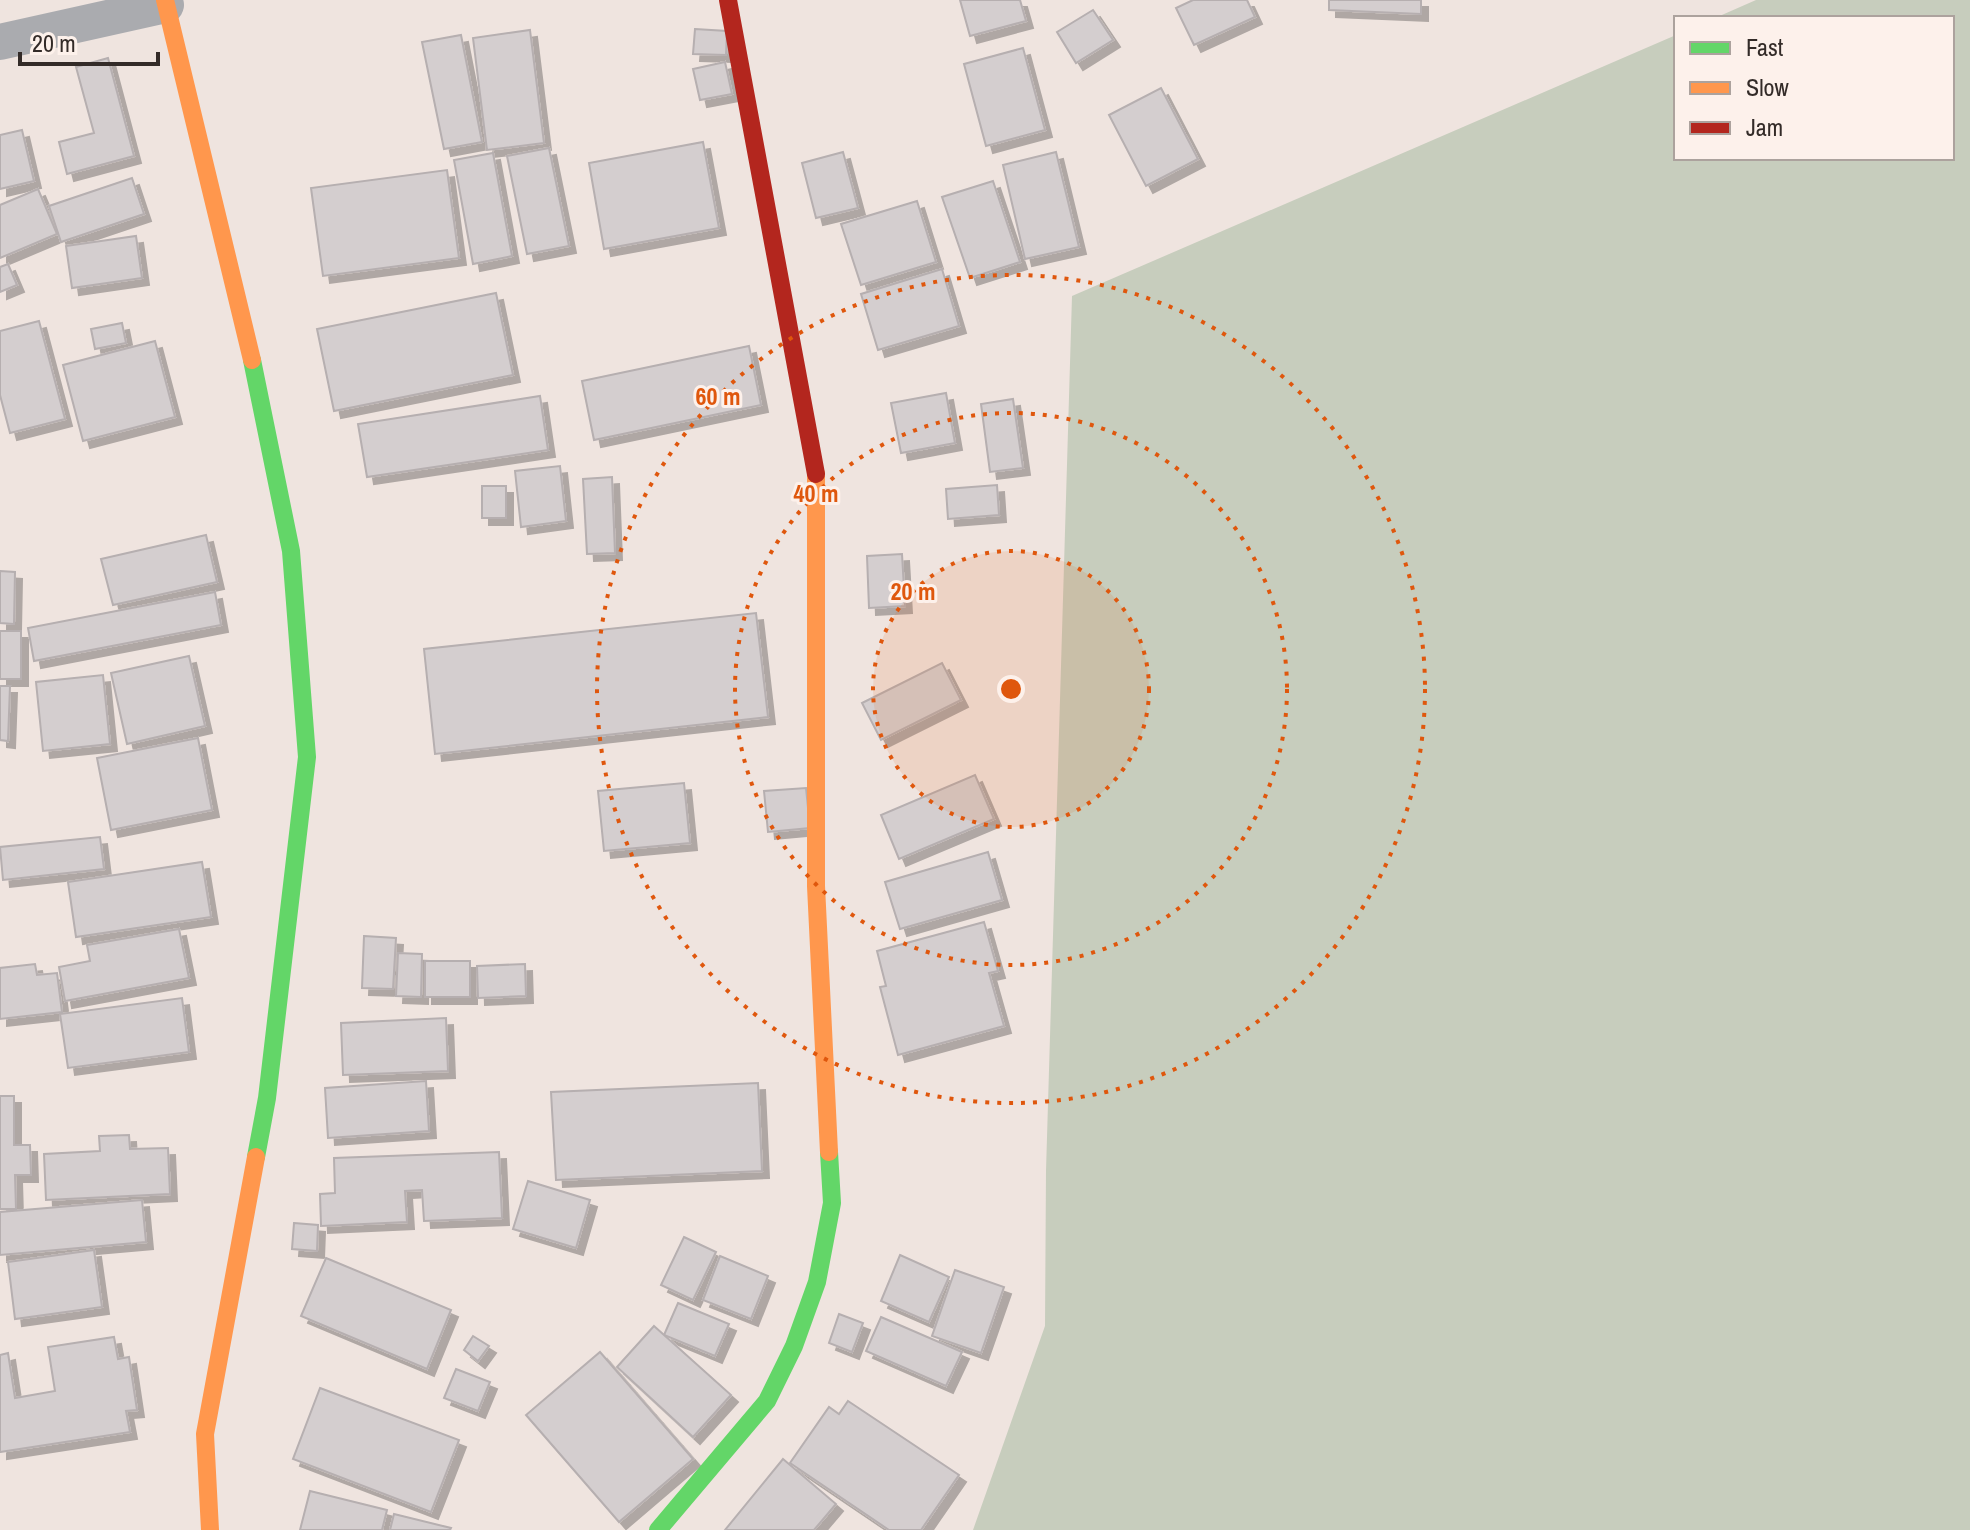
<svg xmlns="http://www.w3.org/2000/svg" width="1970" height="1530" font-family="'Archivo Narrow',sans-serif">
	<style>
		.green { fill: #c7cdbd }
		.building { fill: #d4cecf; stroke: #b6afb0; stroke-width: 2; filter: url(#shadow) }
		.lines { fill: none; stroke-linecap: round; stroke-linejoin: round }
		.street { stroke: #aaabaf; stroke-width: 36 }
		.fast { stroke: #63d668; stroke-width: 18 }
		.slow { stroke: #ff974d; stroke-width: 18 }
		.jam { stroke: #b3261e; stroke-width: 18 }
		.ring { fill: none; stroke: #df570d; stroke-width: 4; stroke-dasharray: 4 8 }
		.centre { fill: #df570d; stroke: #fdf1eb; stroke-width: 4 }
		.ring-label { font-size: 24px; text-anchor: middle; font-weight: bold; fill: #df570d; stroke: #fdf1eb; stroke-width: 6; stroke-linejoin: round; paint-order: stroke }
	</style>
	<defs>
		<filter id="shadow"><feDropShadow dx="7" dy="7" stdDeviation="0" flood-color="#0004"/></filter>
	</defs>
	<rect width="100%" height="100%" fill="#efe4df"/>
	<path class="green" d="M1756,0H1970V1530H973L1045,1326L1046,1171L1072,296L1676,35V158H1952V18H1715Z"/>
	<g class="building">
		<path d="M960,0H1020L1026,21L970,36Z"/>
		<path d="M1193,0H1247L1255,17L1194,45L1176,8Z"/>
		<path d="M1329,0H1421V14L1329,10Z"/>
		<path d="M1093,10L1113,40L1076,63L1057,32Z"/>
		<path d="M695,29L727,31L726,55L693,54Z"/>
		<path d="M530,30L544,143L487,150L473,38Z"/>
		<path d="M461,35L482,142L444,149L422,42Z"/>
		<path d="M1023,48L1045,130L986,146L964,64Z"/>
		<path d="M108,58L134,156L67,174L59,142L94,133L76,67Z"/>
		<path d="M725,62L732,94L700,100L693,69Z"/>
		<path d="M1161,88L1198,159L1146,186L1109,115Z"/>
		<path d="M22,130L34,181L0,189V135Z"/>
		<path d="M703,142L719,228L604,249L589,163Z"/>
		<path d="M549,148L569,246L527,254L507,156Z"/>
		<path d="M843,152L858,208L816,218L802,163Z"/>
		<path d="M1056,152L1079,247L1025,259L1003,165Z"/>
		<path d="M493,153L512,256L473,264L454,160Z"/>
		<path d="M447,170L459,258L323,276L311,188Z"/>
		<path d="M132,178L144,214L61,242L49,206Z"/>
		<path d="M993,181L1020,262L970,278L942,197Z"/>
		<path d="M38,189L57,234L0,258V205Z"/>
		<path d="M917,201L936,262L861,285L841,224Z"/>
		<path d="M136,236L142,278L72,288L66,246Z"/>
		<path d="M8,264L17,285L0,292V267Z"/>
		<path d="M942,269L959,326L878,350L861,294Z"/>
		<path d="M496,293L513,375L334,411L317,329Z"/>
		<path d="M39,321L65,419L10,433L0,395V331Z"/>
		<path d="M122,323L126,343L95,349L91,329Z"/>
		<path d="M155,341L175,417L83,441L63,365Z"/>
		<path d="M749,346L761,405L594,440L582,381Z"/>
		<path d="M946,393L955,443L901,453L891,403Z"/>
		<path d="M540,396L548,450L367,477L358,424Z"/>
		<path d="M1013,399L1023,468L990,472L981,404Z"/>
		<path d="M560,466L566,521L521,527L515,471Z"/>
		<path d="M612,477L615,553L587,554L583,479Z"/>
		<path d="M997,485L999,515L948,519L946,489Z"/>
		<rect x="482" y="486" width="24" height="32"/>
		<path d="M206,535L217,582L113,605L101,559Z"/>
		<path d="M902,554L905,606L869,608L867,556Z"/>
		<path d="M0,571L15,572L14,624L0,623Z"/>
		<path d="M215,592L221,625L34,661L28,628Z"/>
		<path d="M756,613L768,717L435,754L424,649Z"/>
		<rect x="0" y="631" width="21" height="48"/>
		<path d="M189,656L205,726L127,744L111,673Z"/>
		<path d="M942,663L961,700L881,740L862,703Z"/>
		<path d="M103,675L110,744L43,751L36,682Z"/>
		<path d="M0,686H10L8,741L0,740Z"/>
		<path d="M198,738L212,810L111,830L97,758Z"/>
		<path d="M975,775L994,819L899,859L881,815Z"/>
		<path d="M684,783L690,843L604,851L598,791Z"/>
		<path d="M806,788L810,828L768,832L764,791Z"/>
		<path d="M100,837L104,869L3,880L0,847Z"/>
		<path d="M988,852L1002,900L900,929L885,882Z"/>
		<path d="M202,862L211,917L76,937L68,882Z"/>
		<path d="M984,922L998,971L989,973L1004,1026L898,1055L880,987L886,986L877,951Z"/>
		<path d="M179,929L189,978L65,1001L59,967L90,961L87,945Z"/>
		<path d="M364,936L396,938L393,989L362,988Z"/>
		<path d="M398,953L422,954L421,997L396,996Z"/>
		<rect x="425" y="961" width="45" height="36"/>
		<path d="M35,964L37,975L57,973L62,1012L0,1019V968Z"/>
		<path d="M525,964L526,996L478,998L477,966Z"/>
		<path d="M182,998L189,1052L68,1068L60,1014Z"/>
		<path d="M446,1018L448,1071L343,1075L341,1023Z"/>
		<path d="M426,1081L429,1131L328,1138L325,1088Z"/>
		<path d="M758,1083L762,1171L556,1180L551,1092Z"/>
		<path d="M0,1096H14V1145H30L31,1175H15L16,1209H0Z"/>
		<path d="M129,1135L130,1149L168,1148L170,1194L46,1200L44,1154L100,1151L99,1136Z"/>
		<path d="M499,1152L502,1218L424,1221L422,1190L405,1191L407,1222L321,1226L320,1194L335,1193L334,1158Z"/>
		<path d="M528,1181L590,1200L576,1248L513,1229Z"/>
		<path d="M142,1200L146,1242L0,1255V1212Z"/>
		<path d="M294,1223L318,1225L317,1251L292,1249Z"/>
		<path d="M684,1237L716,1252L693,1300L661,1285Z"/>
		<path d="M94,1250L102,1307L15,1319L8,1262Z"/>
		<path d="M900,1255L949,1277L929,1322L881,1301Z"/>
		<path d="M720,1256L768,1276L751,1319L703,1300Z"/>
		<path d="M326,1258L451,1310L427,1369L301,1316Z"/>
		<path d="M955,1270L1004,1287L981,1353L932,1336Z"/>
		<path d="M678,1303L729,1324L715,1356L664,1335Z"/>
		<path d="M839,1314L863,1323L852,1352L829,1343Z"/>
		<path d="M881,1317L962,1352L946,1386L866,1351Z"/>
		<path d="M654,1326L731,1395L693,1437L617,1367Z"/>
		<path d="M473,1336L489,1346L478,1361L464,1350Z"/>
		<path d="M114,1337L118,1359L129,1357L137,1410L126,1411L130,1432L0,1452V1355L8,1353L15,1398L55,1391L48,1347Z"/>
		<path d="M600,1352L693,1459L619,1522L526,1415Z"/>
		<path d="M456,1369L490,1382L478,1411L444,1398Z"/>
		<path d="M320,1388L459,1440L431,1512L293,1459Z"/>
		<path d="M848,1401L959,1475L921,1530H889L790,1463L829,1407L839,1414Z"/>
		<path d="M783,1459L836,1504L814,1530H725Z"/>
		<path d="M310,1491L387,1510L382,1530H300Z"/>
		<path d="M394,1514L451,1528L450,1530H390Z"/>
	</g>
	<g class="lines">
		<path class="street" d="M0,42L166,5"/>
		<g class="fast">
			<path d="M252,360L291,551L307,757L267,1098L256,1157"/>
			<path d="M658,1530L767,1401L794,1346L817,1282L832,1203L829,1152"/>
		</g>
		<g class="slow">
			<path d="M165,0L252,360"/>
			<path d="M816,474V886L829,1152"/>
			<path d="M210,1530L205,1434L256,1157"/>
		</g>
		<path class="jam" d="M728,0L816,474"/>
	</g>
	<circle cx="1011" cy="689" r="138" fill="#df570d" fill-opacity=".12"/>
	<g class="ring">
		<circle cx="1011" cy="689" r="138"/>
		<circle cx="1011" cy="689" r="276"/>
		<circle cx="1011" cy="689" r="414"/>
	</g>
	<circle cx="1011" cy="689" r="12" class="centre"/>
	<g class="ring-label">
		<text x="718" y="405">60 m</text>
		<text x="816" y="502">40 m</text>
		<text x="913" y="600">20 m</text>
	</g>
	<rect x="1674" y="16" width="280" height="144" fill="#fdf1eb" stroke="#aca29d" stroke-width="2"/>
	<rect x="1690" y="42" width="40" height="12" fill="#63d668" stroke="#aca29d" stroke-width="2"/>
	<text x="1746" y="56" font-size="24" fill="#332b28">Fast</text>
	<rect x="1690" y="82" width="40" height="12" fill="#ff974d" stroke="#aca29d" stroke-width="2"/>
	<text x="1746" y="96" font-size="24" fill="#332b28">Slow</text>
	<rect x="1690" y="122" width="40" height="12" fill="#b3261e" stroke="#aca29d" stroke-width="2"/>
	<text x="1746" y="136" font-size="24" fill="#332b28">Jam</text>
	<path d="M20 52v12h138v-12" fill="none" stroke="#332b28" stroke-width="4"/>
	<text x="32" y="52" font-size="24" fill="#332b28" stroke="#fdf1eb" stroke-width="6" paint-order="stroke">20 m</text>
</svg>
